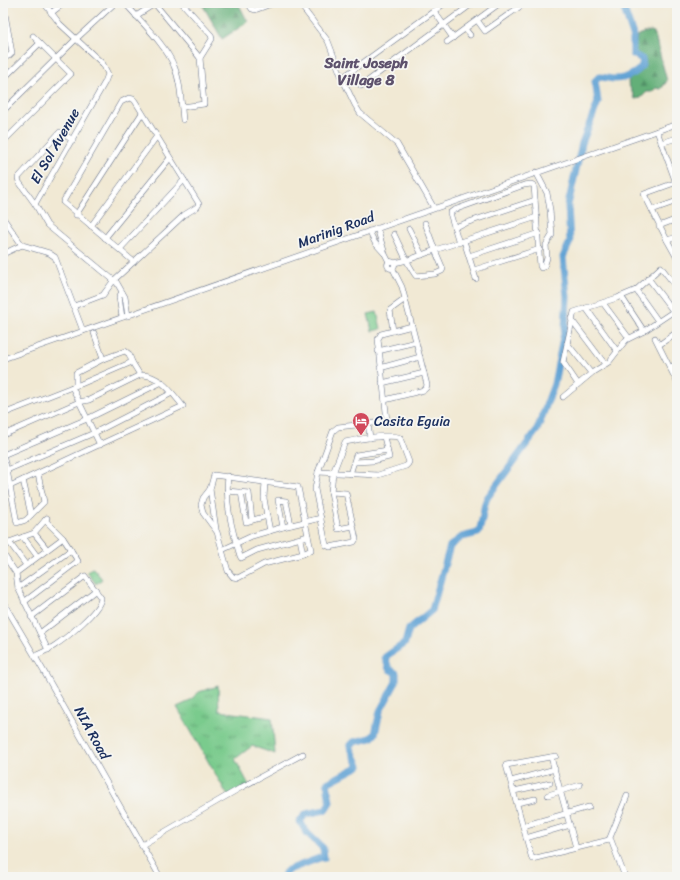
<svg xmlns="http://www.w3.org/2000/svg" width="680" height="880" font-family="Sriracha,sans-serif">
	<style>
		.grass { fill: url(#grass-tufts); stroke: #4a7d76 }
		.forest { fill: url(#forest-firs); stroke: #3f6f6b }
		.garden { fill: #7acb8d; stroke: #4a7d76 }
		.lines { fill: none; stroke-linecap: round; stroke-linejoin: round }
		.river { stroke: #61a2d4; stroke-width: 7 }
		.minor-casing { stroke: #667087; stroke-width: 6 }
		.minor { stroke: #fff; stroke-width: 5 }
		.labels { text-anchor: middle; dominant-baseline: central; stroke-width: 3.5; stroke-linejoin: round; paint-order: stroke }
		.street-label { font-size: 14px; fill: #1b2f5e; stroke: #f6f6f2 }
		.poi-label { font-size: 14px; fill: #1b2f5e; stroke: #f6f6f2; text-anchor: start }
		.neighbourhood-label { font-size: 15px; font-weight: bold; fill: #5d516c; stroke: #f6f6f2 }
	</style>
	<defs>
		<pattern id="grass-tufts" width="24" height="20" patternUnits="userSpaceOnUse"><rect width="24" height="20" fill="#7acb8d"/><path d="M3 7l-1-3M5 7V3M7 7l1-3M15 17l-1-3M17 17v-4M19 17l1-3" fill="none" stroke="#63a576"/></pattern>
		<pattern id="forest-firs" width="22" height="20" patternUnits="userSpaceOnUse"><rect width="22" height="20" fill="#63af78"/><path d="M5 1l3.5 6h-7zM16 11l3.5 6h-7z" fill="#518f66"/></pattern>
	</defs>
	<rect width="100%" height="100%" fill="#f6f6f2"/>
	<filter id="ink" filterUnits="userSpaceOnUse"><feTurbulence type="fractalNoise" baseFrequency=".025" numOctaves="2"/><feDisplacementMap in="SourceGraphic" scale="8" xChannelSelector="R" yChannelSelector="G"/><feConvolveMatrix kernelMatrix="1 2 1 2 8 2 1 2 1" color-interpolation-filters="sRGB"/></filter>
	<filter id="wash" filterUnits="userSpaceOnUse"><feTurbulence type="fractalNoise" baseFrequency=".012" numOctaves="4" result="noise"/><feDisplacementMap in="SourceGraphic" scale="16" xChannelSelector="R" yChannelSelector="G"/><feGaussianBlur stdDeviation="0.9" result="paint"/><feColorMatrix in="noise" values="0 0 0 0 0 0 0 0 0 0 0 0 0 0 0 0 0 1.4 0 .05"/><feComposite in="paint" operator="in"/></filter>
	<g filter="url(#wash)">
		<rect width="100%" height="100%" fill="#f1e9d4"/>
		<path class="grass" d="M218,686L219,711L272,718L275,754L252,746L235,759L249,785L228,796L177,707L188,702L199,692Z"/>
		<g class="forest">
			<path d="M203,3H238L248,22L222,39L202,4Z"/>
			<path d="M651,31L654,32L667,81L661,89L656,88L652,92H647L641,98L635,99L628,83L629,78L641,72L646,62L644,57L635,53L634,51L637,36L643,33Z"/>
		</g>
		<g class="garden">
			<path d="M377,312L381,329L372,331L368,314Z"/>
			<path d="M93,568L102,579L96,584L87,572Z"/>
		</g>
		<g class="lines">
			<path class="river" d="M284,877L285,873L288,870L322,857L324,858L323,848L306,832L300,821L306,814L325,810L330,802L327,783L359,766L350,746L354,742L371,738L375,734L380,711L396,682V673L389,669L385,657L405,643L409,629L432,610L450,546L462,537L478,533C484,520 482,509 487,498L537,430L554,384L565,328L567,297L563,257L570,242L568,205L582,143L598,102L595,81L599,77C605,77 610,79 615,79C625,79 646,71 642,59L633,54V35L622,3"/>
		</g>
	</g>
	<g filter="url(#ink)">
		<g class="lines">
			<defs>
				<g id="minor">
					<path d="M44,3L60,24L103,64L108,74L105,82L35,204L47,225L117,283L125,297L128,316"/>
					<path d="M125,3C140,21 166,45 174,66C181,83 181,102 183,120"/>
					<path d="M248,3L252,9L255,10L274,3"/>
					<path d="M299,3L328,41L342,78L355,105L360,113L397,144L434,208"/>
					<path d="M155,4L200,58"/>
					<path d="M434,11L453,38"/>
					<path d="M51,13L64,3"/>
					<path d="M136,16L156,3"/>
					<path d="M477,20L485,31L525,3"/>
					<path d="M465,29L470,35"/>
					<path d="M3,40L10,39"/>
					<path d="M447,42L500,3"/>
					<path d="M3,58L9,56L12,53L3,3"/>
					<path d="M342,78L445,3"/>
					<path d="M3,79L40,43"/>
					<path d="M361,86L473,3"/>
					<path d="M182,107L204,104L200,58L212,39L211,35L182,3"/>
					<path d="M3,111L76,39L115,3"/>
					<path d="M657,131L676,183"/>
					<path d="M3,142L71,74L33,36"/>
					<path d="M661,143L677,138"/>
					<path d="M677,182L644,194L667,240L677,258"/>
					<path d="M35,204L19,182L18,178L60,132L73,140"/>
					<path d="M652,210L677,201"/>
					<path d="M76,215L142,113"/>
					<path d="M3,218L22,245L49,253L55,257L83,331"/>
					<path d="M425,223L435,250L537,217"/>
					<path d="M91,226L157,136"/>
					<path d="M659,226L677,219"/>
					<path d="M454,227L535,200"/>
					<path d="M377,228L385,254L389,262"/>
					<path d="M409,229L422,255"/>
					<path d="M369,231L375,243L384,253"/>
					<path d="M394,234C400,246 408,266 416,276L435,274L442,271L443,269L435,250L408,260L394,263"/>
					<path d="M105,238L170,158"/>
					<path d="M667,240L677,237"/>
					<path d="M464,241L476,279"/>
					<path d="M459,243L450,213L454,210L524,185L531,184L534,185L540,266L541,268L544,267L547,258L546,245L552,235L550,210L547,193L536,172"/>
					<path d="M120,249L184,180"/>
					<path d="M3,254L22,245"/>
					<path d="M469,256L539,233"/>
					<circle cx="391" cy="265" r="3.5"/>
					<path d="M474,270L540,249"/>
					<path d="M648,278L673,311"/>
					<path d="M636,290L658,321"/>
					<path d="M122,292L119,297L122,317"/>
					<path d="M621,296L644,331"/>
					<path d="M603,303L629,338"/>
					<path d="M74,306L103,295L114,280L126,269L184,215L197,207L199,204L135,101L133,99L129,98L121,102L63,202L134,262"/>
					<path d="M586,308L617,351"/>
					<path d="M571,319L605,364"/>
					<path d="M393,331L390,310L405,299"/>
					<path d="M94,333L103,359"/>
					<path d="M655,338L677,382"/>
					<path d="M567,343L591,373"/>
					<path d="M659,345L677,332"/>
					<path d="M378,351L416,342"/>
					<path d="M3,359L677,124"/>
					<path d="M380,368L420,357"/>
					<path d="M670,368L677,363"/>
					<path d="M382,383L424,373"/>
					<path d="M578,384L563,362L574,312L617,298L636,290L661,267L677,288"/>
					<path d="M76,385V373L103,359L125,351L129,354L132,362"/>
					<path d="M72,387L81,384L132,362L140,375"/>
					<path d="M563,397L593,372L609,362L626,340L644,331L677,309"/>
					<path d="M385,400L424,390L426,388L427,385L402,287L393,269"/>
					<path d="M3,414L72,387L100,445"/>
					<path d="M387,421L378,339L381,334L412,326"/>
					<path d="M368,423L370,438"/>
					<path d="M3,435L79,402L89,400L140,375C160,374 172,393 183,406L10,486L17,523L26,520L44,502L38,474"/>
					<path d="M3,455L87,419L162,382"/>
					<path d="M3,456L7,470"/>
					<path d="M355,462L373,461L389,457L384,437"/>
					<path d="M318,472L378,475L406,466L408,464L409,462L400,438C393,433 355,440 345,442L333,473L331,492L338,529L353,526"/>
					<path d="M350,474L356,455L388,450"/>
					<path d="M214,475L298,487L311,550L303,554L264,564L238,578L233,577L228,571L217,532L203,513L201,505L203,498L210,489Z"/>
					<path d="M228,476C225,504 232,530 240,556L241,558L257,550L308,536"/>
					<path d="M23,480L31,515"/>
					<path d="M265,482L264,498L267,516"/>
					<path d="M10,486L7,470L94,433L172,393"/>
					<path d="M210,489L216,529"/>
					<path d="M227,491L249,493L252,520"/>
					<path d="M241,492L246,522L267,516L270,531"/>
					<path d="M331,492L346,493L356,539L354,542L330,547L326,545L315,489L318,472L333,431L338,427L401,420"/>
					<path d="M283,527L278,500L286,501L291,525"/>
					<path d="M34,533L47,549"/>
					<path d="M23,537L37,556"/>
					<path d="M300,539L303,554"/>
					<path d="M9,542L26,565"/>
					<path d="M3,547L9,542L34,533L47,518"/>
					<path d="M222,550L252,536L283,527L321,518"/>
					<path d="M3,554L16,573L18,588L48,650"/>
					<path d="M16,573L63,538"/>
					<path d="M18,588L71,550"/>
					<path d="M3,602L43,670L160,877"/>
					<path d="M24,602L78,561L63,538L45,520"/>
					<path d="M31,617L85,576L101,598C101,610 65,639 54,646C48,650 41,653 35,656"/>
					<path d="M40,633L96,590"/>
					<path d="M556,756L506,765L532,859L609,840"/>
					<path d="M551,757L576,848"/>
					<path d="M511,781L555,769"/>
					<path d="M514,791L550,783"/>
					<path d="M548,795L580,785"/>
					<path d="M517,803L535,799"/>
					<path d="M523,826L589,807"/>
					<path d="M526,838L570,825"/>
					<path d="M609,840L627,796"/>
					<path d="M609,840H611L625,877"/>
					<path d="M142,845L242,787L303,754"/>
				</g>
			</defs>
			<use href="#minor" class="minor-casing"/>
			<use href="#minor" class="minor"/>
		</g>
	</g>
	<defs>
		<symbol id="hotel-pin" viewBox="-11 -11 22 30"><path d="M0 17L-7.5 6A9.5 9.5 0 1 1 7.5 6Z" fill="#d1495b" stroke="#f6f6f2"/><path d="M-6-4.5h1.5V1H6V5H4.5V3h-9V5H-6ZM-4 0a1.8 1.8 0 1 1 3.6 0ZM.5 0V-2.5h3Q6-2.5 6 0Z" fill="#fff"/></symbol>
	</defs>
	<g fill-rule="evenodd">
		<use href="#hotel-pin" x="351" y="411" width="20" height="27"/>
	</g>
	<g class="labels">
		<g class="street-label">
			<text transform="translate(55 146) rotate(-60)">El Sol Avenue</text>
			<text transform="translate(336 230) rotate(-20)">Marinig Road</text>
			<text transform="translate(92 733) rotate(61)">NIA Road</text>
		</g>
		<g class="poi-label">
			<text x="374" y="421">Casita Eguia</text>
		</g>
		<g class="neighbourhood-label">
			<text x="366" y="63">Saint Joseph<tspan x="366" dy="17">Village 8</tspan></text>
		</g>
	</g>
	<rect width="680" height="880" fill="none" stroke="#f6f6f2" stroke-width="16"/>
</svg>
